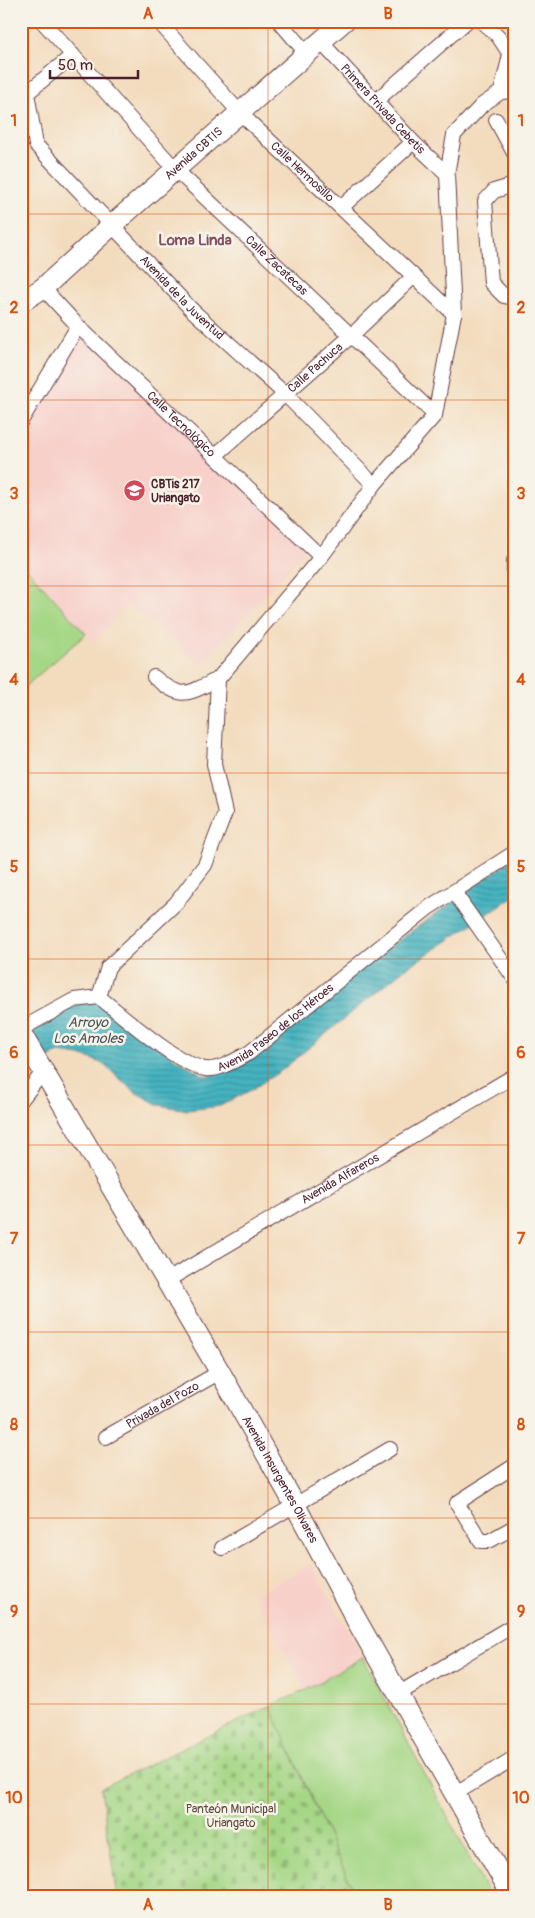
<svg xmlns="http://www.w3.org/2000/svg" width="535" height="1918" font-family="Pangolin,sans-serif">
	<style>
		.built { fill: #f7d0ca }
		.cemetery { fill: url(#cemetery-stones); stroke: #787b58 }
		.park { fill: #a5d786; stroke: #787b58 }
		.water { fill: url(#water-rules); stroke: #486976 }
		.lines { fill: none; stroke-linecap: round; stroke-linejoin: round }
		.street-casing { stroke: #633b41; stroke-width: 16 }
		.secondary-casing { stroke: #633b41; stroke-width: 22 }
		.street { stroke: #fff; stroke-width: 14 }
		.secondary { stroke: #fff; stroke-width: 20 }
		.grid { fill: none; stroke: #d8530f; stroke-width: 1; stroke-opacity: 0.55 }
		.labels { text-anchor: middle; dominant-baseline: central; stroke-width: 5; stroke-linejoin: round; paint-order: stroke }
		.street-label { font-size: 12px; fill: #4a1f2b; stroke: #f7f3e8 }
		.poi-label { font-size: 12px; font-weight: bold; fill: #4a1f2b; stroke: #f7f3e8; text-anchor: start }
		.park-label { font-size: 12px; fill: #614d42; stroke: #f7f3e8 }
		.water-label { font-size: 14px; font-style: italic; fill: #48535f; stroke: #f7f3e8 }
		.quarter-label { font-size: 15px; font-weight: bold; fill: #835062; stroke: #f7f3e8 }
		.neatline { fill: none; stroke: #d8530f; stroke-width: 2 }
		.grid-label { font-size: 16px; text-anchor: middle; font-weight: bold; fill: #d8530f }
	</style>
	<defs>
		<pattern id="cemetery-stones" width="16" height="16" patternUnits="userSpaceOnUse" patternTransform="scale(1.25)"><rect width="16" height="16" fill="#a5d786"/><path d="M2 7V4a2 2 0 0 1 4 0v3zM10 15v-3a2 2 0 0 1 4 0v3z" fill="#90b874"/></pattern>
		<pattern id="water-rules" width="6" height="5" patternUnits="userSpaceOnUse" patternTransform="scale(1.25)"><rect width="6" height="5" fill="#45b3c0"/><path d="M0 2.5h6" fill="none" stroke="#3c919c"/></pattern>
	</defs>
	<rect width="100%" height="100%" fill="#f7f3e8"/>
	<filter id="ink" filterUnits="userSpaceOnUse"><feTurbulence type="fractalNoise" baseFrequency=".02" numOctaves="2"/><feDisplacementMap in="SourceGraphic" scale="10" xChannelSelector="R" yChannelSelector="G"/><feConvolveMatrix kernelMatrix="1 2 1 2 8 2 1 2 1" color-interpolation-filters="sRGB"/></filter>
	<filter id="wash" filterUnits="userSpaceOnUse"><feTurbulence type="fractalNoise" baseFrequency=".0096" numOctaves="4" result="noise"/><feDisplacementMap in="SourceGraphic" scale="20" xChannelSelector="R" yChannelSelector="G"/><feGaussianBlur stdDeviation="1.12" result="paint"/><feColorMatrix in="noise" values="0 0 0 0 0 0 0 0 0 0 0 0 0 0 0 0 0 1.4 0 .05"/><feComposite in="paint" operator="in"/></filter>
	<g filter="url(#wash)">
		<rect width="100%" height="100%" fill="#f3dcbe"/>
		<g class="built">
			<path d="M80,331L308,547L202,665L128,604L94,642L21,562V435Z"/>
			<path d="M311,1564L363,1657L306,1690L254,1596Z"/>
		</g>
		<path class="cemetery" d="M270,1706L356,1897H117L101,1788Z"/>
		<g class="park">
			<path d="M21,562L86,634L21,690Z"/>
			<path d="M363,1657L490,1897H356L270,1706L306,1690Z"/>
		</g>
		<path class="water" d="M514,858V896L402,971L282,1070L251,1090L220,1106L188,1110L159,1105L135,1092L103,1064L87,1057L59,1053L45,1059L39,1065L21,1089V1043L46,1020L74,1004L98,1003L173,1057L205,1076L227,1071L374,958Z"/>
	</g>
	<g filter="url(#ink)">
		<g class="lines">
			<defs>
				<g id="street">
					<path id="s1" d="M42,21L176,170L435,415"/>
					<path id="s2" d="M158,21L240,113L454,314"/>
					<path d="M279,21L307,54"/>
					<path d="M481,21L498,36L514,60"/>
					<path id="s3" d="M321,42L413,142L447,174"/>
					<path d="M501,92L510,55"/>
					<path id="s4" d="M27,93L36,145L193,311L285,394L374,485"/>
					<path d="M27,93L73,55"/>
					<path d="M377,100L467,21"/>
					<path d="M496,120L514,153"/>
					<path d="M514,185L494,191L485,201L491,283L504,296L514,298"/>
					<path d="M342,207L413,142"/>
					<path id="s5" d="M43,288L78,326L321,557"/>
					<path d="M21,421L78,326"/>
					<path id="s6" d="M216,455L351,336L413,277"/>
					<path d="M514,561V571"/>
					<path d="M154,677C183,701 187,694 218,679"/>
					<path d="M454,892L514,978"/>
					<path d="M99,997L108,967L176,903L205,865L225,813L214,764L218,679L321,557L374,485L435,415L454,314L447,174L454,135L482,105L501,92L514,91"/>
					<path id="s7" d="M21,1029L74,1000L99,997C126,1018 174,1062 205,1069C219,1071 237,1059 249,1053L428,908L514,853"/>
					<path d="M21,1100L44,1071"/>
					<path id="s8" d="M166,1281L514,1076"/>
					<path id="s9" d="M106,1437L220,1372"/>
					<path d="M514,1466L457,1503L481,1541H489L514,1527"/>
					<path d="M222,1548L390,1449"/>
					<path d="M398,1694L514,1625"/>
					<path d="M456,1793L514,1758"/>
				</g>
				<g id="secondary">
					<path id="s10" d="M21,302L43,288L111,226L344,21"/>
					<path id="s11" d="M21,1033L220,1372L295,1505L357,1621L513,1897"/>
				</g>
			</defs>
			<use href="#street" class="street-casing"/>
			<use href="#secondary" class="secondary-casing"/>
			<use href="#street" class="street"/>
			<use href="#secondary" class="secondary"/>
		</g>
	</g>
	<path class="grid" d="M268,21V1897M21,214H514M21,400H514M21,586H514M21,773H514M21,959H514M21,1145H514M21,1332H514M21,1518H514M21,1704H514"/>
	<defs>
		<symbol id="school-disc" viewBox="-11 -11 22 22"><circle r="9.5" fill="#d1495b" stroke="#f7f3e8"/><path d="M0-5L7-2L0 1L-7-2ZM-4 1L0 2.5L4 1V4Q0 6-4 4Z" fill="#fff"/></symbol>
	</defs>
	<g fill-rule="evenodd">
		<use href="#school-disc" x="122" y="478" width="25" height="25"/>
	</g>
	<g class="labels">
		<g class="street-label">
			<text stroke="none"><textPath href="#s3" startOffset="91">Primera Privada Cebetis</textPath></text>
			<text stroke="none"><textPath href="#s10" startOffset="228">Avenida CBTIS</textPath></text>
			<text stroke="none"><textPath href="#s2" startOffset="209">Calle Hermosillo</textPath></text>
			<text stroke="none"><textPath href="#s1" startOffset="339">Calle Zacatecas</textPath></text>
			<text stroke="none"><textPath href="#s4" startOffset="264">Avenida de la Juventud</textPath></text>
			<text stroke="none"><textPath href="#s6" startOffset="132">Calle Pachuca</textPath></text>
			<text stroke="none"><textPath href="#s5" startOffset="194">Calle Tecnológico</textPath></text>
			<text stroke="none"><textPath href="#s7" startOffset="298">Avenida Paseo de los Héroes</textPath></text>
			<text stroke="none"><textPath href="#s8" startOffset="202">Avenida Alfareros</textPath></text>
			<text stroke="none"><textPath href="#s9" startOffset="65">Privada del Pozo</textPath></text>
			<text stroke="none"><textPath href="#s11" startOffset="516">Avenida Insurgentes Olivares</textPath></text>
		</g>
		<g class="poi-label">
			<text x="151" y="484">CBTis 217<tspan x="151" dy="14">Uriangato</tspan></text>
		</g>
		<g class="park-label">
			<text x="231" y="1809">Panteón Municipal<tspan x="231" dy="14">Uriangato</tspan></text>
		</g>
		<g class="water-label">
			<text x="88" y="1022">Arroyo<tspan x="88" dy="16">Los Amoles</tspan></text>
		</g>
		<g class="quarter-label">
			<text x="195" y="240">Loma Linda</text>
		</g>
	</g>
	<rect width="535" height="1918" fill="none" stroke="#f7f3e8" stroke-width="55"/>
	<path d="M50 70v8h88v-8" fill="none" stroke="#4a1f2b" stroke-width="2.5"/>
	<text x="58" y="70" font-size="15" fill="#4a1f2b" stroke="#f7f3e8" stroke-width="4" paint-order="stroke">50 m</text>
	<rect x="28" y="28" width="480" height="1862" class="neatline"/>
	<g class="grid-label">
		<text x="148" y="19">A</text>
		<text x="388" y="19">B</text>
		<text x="14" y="126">1</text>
		<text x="521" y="126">1</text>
		<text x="14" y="313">2</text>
		<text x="521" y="313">2</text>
		<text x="14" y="499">3</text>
		<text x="521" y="499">3</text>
		<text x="14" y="685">4</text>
		<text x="521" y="685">4</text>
		<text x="14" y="872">5</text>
		<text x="521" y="872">5</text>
		<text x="14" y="1058">6</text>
		<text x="521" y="1058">6</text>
		<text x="14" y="1244">7</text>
		<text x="521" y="1244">7</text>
		<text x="14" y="1430">8</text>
		<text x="521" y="1430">8</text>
		<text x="14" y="1617">9</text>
		<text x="521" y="1617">9</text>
		<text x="14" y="1803">10</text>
		<text x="521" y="1803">10</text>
		<text x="148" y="1910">A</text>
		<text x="388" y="1910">B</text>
	</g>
</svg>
